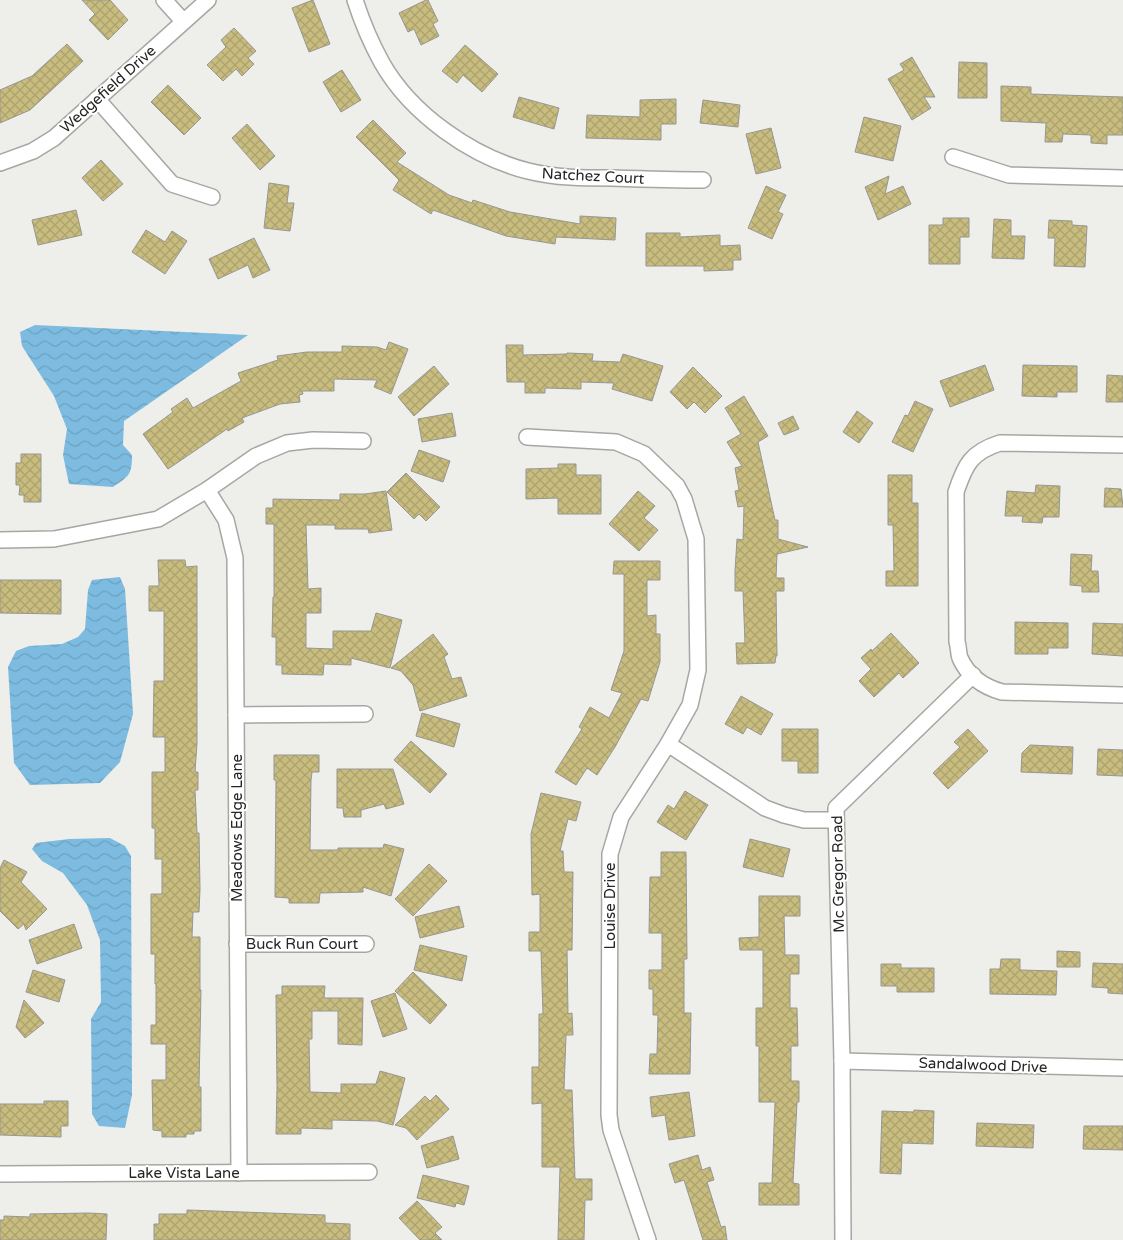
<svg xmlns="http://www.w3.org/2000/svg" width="1123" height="1240" font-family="'Varela Round',sans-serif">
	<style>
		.water { fill: url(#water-waves) }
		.building { fill: url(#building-cross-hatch); stroke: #979693 }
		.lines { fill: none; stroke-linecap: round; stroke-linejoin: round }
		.minor-casing { stroke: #a6a6a3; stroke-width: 18 }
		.minor { stroke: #fff; stroke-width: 15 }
		.labels { text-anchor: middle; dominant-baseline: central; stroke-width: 4; stroke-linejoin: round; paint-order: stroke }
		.street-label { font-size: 15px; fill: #252524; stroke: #fff }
	</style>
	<defs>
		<pattern id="water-waves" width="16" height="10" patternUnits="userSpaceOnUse" patternTransform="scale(1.25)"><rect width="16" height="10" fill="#7dbce0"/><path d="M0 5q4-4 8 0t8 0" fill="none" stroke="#6ca1c0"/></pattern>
		<pattern id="building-cross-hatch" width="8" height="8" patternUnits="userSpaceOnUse" patternTransform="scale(1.25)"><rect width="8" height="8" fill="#c8bd7f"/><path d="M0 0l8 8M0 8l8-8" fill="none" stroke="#aca26e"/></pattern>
	</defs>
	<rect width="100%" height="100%" fill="#eeeeea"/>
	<g class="water">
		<path d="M35,325L248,335L124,421L123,445L132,455C132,475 129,476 113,487L69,484L63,455L67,429L54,396L22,346L20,332Z"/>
		<path d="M120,577L125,589L133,714L120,762L100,783L30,785L14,763L8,667L16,651L29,646L62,644L78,637L85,629L88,590L92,580Z"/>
		<path d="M110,838L125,846L131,856L132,1095L125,1128L99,1126L92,1114L91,1019L101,1002L100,940L87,905L63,873L42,861L32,849L36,843L69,839Z"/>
	</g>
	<g class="building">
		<path d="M82,0H110L128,20L108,40L89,20L95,14Z"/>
		<path d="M313,0L330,44L309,52L292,8Z"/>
		<path d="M426,0H428L438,21L433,24L439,36L421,45L414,29L408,32L399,13Z"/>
		<path d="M234,28L256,51L248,58L254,64L242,76L236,69L223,81L207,65L226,47L221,40Z"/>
		<path d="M67,44L83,61L30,110L0,123V90L32,76Z"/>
		<path d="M465,45L498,74L482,92L463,75L457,83L442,71Z"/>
		<path d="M912,57L935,97H924L931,108L912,120L888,79L904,70L900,64Z"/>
		<path d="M959,62L987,63V98H958Z"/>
		<path d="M342,70L361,100L341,112L323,82Z"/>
		<path d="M168,85L201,118L184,135L151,102Z"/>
		<path d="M1001,86L1031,87V94L1123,97V135H1107V144L1091,143V135L1063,134L1062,142H1045L1046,123L1001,121Z"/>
		<path d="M519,97L559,108L554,129L513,117Z"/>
		<path d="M676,99V124H661V140L586,138L587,115L640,117V100Z"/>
		<path d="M703,100L740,105L738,127L700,123Z"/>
		<path d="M864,117L901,126L893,161L855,152Z"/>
		<path d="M373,120L406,153L397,162L449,195L472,203L473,200L510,212L580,224V216L616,218L615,240L556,237L555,244L506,236L433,210L431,214L393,190L399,180L356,137Z"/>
		<path d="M247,124L275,156L260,170L232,138Z"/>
		<path d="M771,128L781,168L756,174L746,134Z"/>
		<path d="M101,160L123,184L103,201L82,178Z"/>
		<path d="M889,176L885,194L903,186L911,204L878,220L865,187Z"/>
		<path d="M269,183L289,186L287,203H294L290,231L264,228Z"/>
		<path d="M766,186L786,195L778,212L783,214L772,239L748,228Z"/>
		<path d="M76,210L82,235L38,245L32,220Z"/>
		<path d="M943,218H969V237H960V264H929V225H943Z"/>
		<path d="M994,219L1011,220V236H1025L1024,259L992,258Z"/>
		<path d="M1049,220L1072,221V225L1087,226L1085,267L1054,266L1055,238H1048Z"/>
		<path d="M146,230L165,242L172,231L187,241L165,274L132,252Z"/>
		<path d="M646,233H680V237L720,235V246L740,245L741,260H733V270L704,271V266H646Z"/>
		<path d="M254,238L270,270L253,278L248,265L218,279L209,259Z"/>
		<path d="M389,342L408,349L391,394L374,387L377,380L334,379V391H302L303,394L299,395L300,402L280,404L242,418L244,422L228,431L227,429L168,469L143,434L173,412L171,409L187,398L193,408L241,381L238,373L278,360L277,356L307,352H342V346L377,347L386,350Z"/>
		<path d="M506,345H523V355L567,354V353L593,354L592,361L620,362L623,354L663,366L652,401L612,389L614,383L581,382V389L545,388V393H525V382H507Z"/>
		<path d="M985,365L994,390L950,407L940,381Z"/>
		<path d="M1023,365L1077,366V392H1057V397L1022,396Z"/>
		<path d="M434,366L449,384L414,416L398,397Z"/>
		<path d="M693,367L722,396L705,413L694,402L687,409L670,392Z"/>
		<path d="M1107,375L1123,376V402H1106Z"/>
		<path d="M744,396L768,436L758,442L775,520H778V539L808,547L777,554L776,578H784V591H776L777,656H776L775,663L737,664L736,643H745L743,591H735V571L737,539L743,540L744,506L738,507L735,491L739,490L735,468L742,466L727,442L741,434L725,408Z"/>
		<path d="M915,401L933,409L913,452L892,442L905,415L908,416Z"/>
		<path d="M857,411L873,423L859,443L843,432Z"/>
		<path d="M452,413L456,436L422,442L418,419Z"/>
		<path d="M793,416L799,429L784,435L778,423Z"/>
		<path d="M419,450L450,461L443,482L411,471Z"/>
		<path d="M21,454H41V502H24V495H19L20,485H16V463H21Z"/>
		<path d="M558,464H576V475H601V514H558V498L526,499V469L558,468Z"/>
		<path d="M406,473L440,507L426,521L419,514L414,519L387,492Z"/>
		<path d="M888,475H912V503H918V586H886V571H894L893,525H888Z"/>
		<path d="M1036,485L1060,486L1059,517H1043L1042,523L1022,522L1023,516H1005L1007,491L1035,493Z"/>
		<path d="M1105,488L1121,489L1123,507H1104Z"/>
		<path d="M386,491L392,530L369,533L368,529H335V525H306L308,589L321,588V613H306V648L333,649V631H371L376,613L402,620L390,668L351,658V665L324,664L323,675L282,674V665H276V637H272L273,597H274V524H266V508H273V499L340,500V494H365Z"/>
		<path d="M638,491L655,506L644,518L658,530L639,551L609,524Z"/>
		<path d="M1071,554L1092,555L1091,571H1098L1099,592H1082V586L1070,585Z"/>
		<path d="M158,560H185L186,567L197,566V743L195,772H198V790H195L197,833H199L200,889L199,912H193L192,937H200V990H201L199,1087H201V1131H194V1134H186V1137H162V1131L153,1130L152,1080H166V1044H151V1025H156V984H155V954H151V894H162V859H155V828H152V772H165V737H153L154,681H164V611H149V586H159Z"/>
		<path d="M614,561H660V580H647V616L656,615V634H660V662L648,701L641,699L615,747L597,775L587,768L576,785L555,772L582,729L579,727L590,707L609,718L622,693L611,690L624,651V574H613Z"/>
		<path d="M0,580H61V614L0,613Z"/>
		<path d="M1015,622L1068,623V648H1048V654H1015Z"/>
		<path d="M1093,623L1123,624V656L1092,654Z"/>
		<path d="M891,633L919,663L903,678L899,673L874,697L859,681L871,669L861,658L871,649L872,651Z"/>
		<path d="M433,634L448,654L444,657L452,679L461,677L467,696L420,711L413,685L401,671L391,668Z"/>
		<path d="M741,696L773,714L761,735L747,727L743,734L725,724Z"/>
		<path d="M422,713L460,724L454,747L416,736Z"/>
		<path d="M782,729H818V773H798V761H782Z"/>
		<path d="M968,729L988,751L948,789L933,773L960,747L954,742Z"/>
		<path d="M411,741L447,774L430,793L394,760Z"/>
		<path d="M1030,745L1073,747L1072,774L1021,772L1022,753Z"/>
		<path d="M1098,749L1123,750V776L1097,775Z"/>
		<path d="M274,755H319V772H312L311,780L310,850H338V848H383L384,844L404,849L391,896L363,887V892L320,893L319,903H289V898L275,897L276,780H274Z"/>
		<path d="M337,769H393L404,804L386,809L384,804L361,810V817H344L343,808H337Z"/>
		<path d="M685,791L708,805L686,840L657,822L668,805L674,809Z"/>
		<path d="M541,793L581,802L576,821L568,819L560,851H563L564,872H573L572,950H567L568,1014L572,1013L573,1035H566L564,1090H572L575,1179H592V1200H585L584,1240H558L560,1167H542V1103L532,1104V1067H539V1014H543L541,951H529V932H540V894L532,895L531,834Z"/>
		<path d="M750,839L790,849L783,877L743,867Z"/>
		<path d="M661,852H686L687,959H684V1013H691L690,1074H649L650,1054H657L658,1015H653V989H649V970H662V933H649L650,877H661Z"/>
		<path d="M4,860L27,872L21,882L47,909L26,930L24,924L18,929L0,911V868Z"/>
		<path d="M429,864L447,881L413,916L395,899Z"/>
		<path d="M759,896H800V916H784L785,955H799V974H790V1008H797L798,1046H791V1081H799V1102H797L793,1183L799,1184V1205H759V1183H772L775,1102H759V1046H756V1008H763V950H740L739,938L759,937Z"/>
		<path d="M459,906L464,927L420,938L415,917Z"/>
		<path d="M74,924L82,948L37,964L29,940Z"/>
		<path d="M420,945L467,956L462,981L414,970Z"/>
		<path d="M1057,951L1080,952V967H1057Z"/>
		<path d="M1001,959H1020V970L1057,971L1056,995L990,994V969H1000Z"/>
		<path d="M1093,963L1123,964V994L1108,993V988L1092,987Z"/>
		<path d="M881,964H901V968H934V992H897V986H881Z"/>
		<path d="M33,970L65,980L59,1002L26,992Z"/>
		<path d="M413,972L447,1005L430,1024L395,991Z"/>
		<path d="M282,986H325L324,998H363L362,1045L338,1044V1011H312V1039H309L310,1092L341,1093V1084H376L380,1071L405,1078L393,1125L377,1121L332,1120V1129L301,1128V1134H276L277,1088L276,995H282Z"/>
		<path d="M395,993L407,1029L383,1037L371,1001Z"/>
		<path d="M24,1000L44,1023L25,1038L16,1027Z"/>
		<path d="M689,1092L695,1136L669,1140L665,1115L652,1117L650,1097Z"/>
		<path d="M436,1095L449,1109L417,1140L406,1128L395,1125L425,1096L430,1101Z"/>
		<path d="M44,1101H68V1126H61V1137L0,1135V1104H44Z"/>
		<path d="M914,1110L934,1111L933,1144L902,1143L901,1174L880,1173L882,1111L914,1112Z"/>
		<path d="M977,1123L1034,1125L1033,1148L976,1146Z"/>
		<path d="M1084,1126H1123V1150L1083,1149Z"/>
		<path d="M453,1136L459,1159L427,1168L421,1146Z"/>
		<path d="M698,1155L702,1170L710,1167L714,1180L707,1182L721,1227L725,1226L727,1240H703L684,1180L675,1183L669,1164Z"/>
		<path d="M423,1175L469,1186L464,1205L456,1203L455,1207L417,1198Z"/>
		<path d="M417,1201L442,1227L435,1233L442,1240H420L399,1218Z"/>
		<path d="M187,1210L325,1215V1223L350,1224V1240H154V1224H159V1214H187Z"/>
		<path d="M89,1213L107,1214L106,1240H0V1220H4V1216L30,1217V1214Z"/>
	</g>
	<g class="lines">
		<defs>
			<g id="minor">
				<path d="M164,0L183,21"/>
				<path d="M355,0C362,22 371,43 382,63C411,114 472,157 528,171C556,178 584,178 612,178C642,179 673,180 703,180"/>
				<path d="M97,99L172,184L212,197"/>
				<path d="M953,157L1009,175L1123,178"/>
				<path d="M0,163L33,151L54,138L208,0"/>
				<path d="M527,437L616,442L644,454L677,486L684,499L696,539L698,670L690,705L668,744L621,817L610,854L609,1115L611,1130L648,1240"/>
				<path d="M1123,445L1000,443C971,452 965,465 956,492L957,642C959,647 958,653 960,658C968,676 984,687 1002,692L1123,695"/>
				<path d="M207,490L226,520L235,558L239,1173"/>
				<path d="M0,540L54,539L158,519L207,490L256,456L287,443L313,440L363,441"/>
				<path d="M236,715L365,714"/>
				<path d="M668,744L765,808L784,815L804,820H836"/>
				<path d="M237,944H366"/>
				<path d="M842,1061L1123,1068"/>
				<path d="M0,1174L369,1172"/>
				<path d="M843,1240L842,1061L836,808L973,675"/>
			</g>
		</defs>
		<use href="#minor" class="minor-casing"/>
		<use href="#minor" class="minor"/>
	</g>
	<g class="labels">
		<g class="street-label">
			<text transform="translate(108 89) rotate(-42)">Wedgefield Drive</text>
			<text transform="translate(593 176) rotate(3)">Natchez Court</text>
			<text transform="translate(237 828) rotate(-90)">Meadows Edge Lane</text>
			<text transform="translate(838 874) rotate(-91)">Mc Gregor Road</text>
			<text transform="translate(610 906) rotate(-90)">Louise Drive</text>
			<text x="302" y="944">Buck Run Court</text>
			<text transform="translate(983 1065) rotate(2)">Sandalwood Drive</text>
			<text x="184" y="1173">Lake Vista Lane</text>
		</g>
	</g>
</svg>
